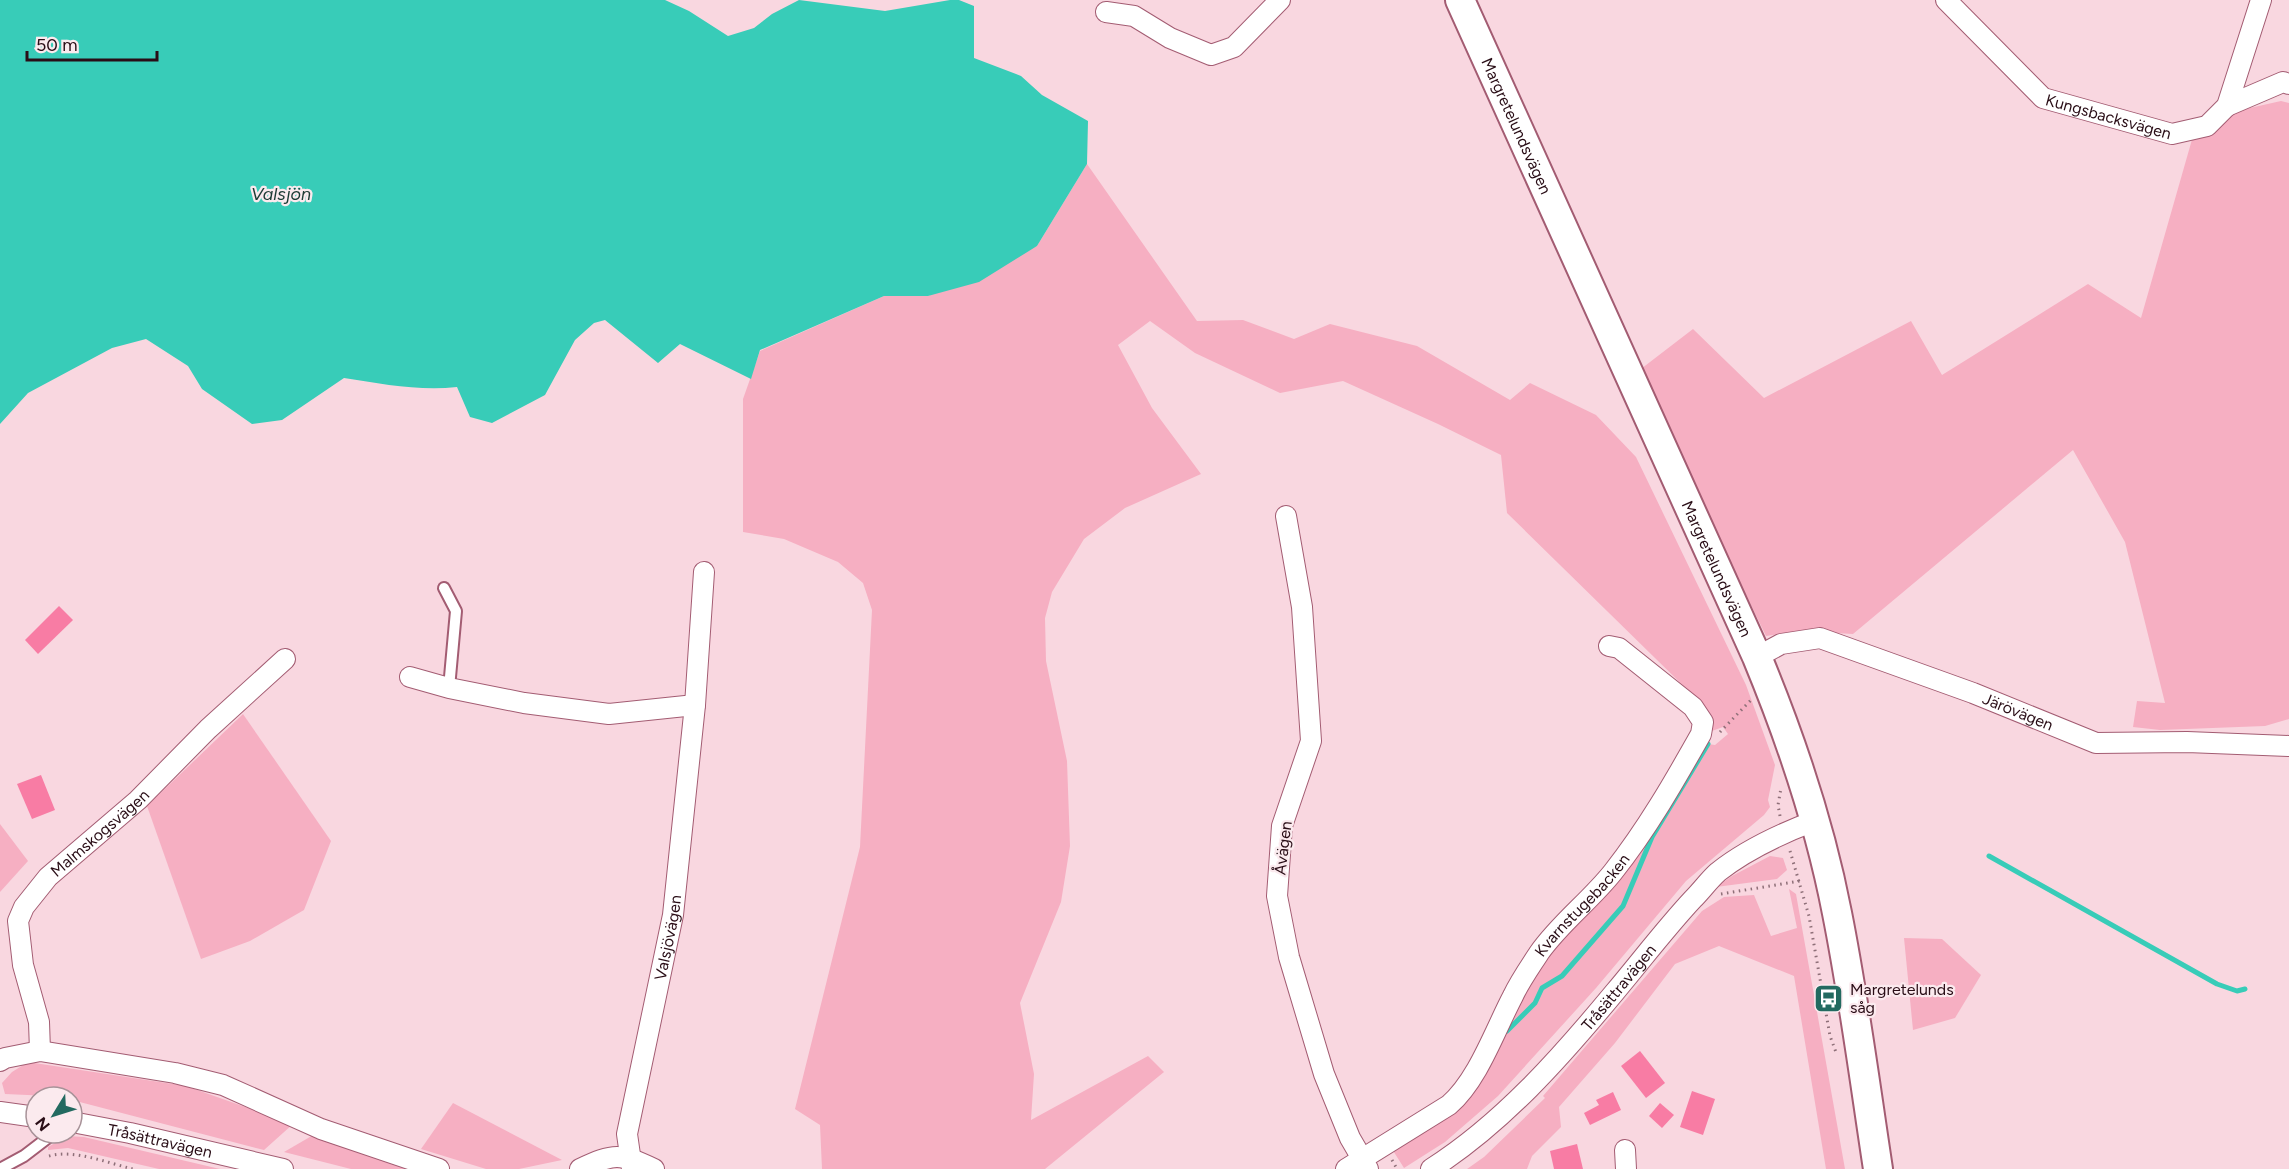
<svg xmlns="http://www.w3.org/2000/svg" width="2289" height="1169" font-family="Figtree,sans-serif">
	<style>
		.green { fill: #f6afc2 }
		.water { fill: #38ccb8 }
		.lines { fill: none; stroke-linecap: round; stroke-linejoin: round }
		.stream { stroke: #38ccb8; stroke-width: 5 }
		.building { fill: #f87ca4 }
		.lane-casing { stroke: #a35c72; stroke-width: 14 }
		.street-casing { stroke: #a35c72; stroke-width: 22 }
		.secondary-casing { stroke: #a35c72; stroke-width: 32 }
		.path { stroke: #8e6f78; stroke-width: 3; stroke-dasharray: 1.5 4.5; stroke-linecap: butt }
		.lane { stroke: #fff; stroke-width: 10 }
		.street { stroke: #fff; stroke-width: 20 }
		.secondary { stroke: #fff; stroke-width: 28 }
		.labels { text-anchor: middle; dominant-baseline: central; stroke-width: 4.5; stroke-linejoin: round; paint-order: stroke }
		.street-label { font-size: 16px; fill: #290d16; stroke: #fbeaee }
		.poi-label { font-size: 16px; fill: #290d16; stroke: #fbeaee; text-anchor: start }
		.water-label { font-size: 18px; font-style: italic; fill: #1c3a34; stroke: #fbeaee }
	</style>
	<rect width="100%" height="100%" fill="#f9d7e0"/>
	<g class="green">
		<path d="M2281,101L2289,103V719L2265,726L2160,730L2133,727L2137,701L2165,703L2125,542L2073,450L1853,634L1801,631L1766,636L1637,372L1693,329L1764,398L1911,321L1942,375L2088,284L2141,318L2193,136L2223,114Z"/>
		<path d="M1087,164L1197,321L1243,320L1294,339L1330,324L1417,346L1510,400L1530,383L1596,415L1636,457L1746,685L1775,765L1768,800L1770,807L1764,815L1686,881L1596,988L1498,1096L1445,1142L1404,1168L1392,1149L1452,1111L1511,1009L1701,743L1715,745L1728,734L1723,727L1709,732L1703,705L1507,513L1501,455L1438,424L1343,381L1280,393L1195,353L1150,321L1118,345L1152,408L1201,474L1125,508L1084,539L1052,592L1045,618L1046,661L1067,761L1070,846L1061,902L1020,1003L1034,1074L1031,1120L1148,1056L1164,1072L1045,1169H822L820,1125L795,1109L860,847L872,610L863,583L838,562L784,539L743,532V399L760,351L884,296H928L1037,246Z"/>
		<path d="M243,714L331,841L304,910L250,941L201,959L147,806Z"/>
		<path d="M0,824L28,861L0,892Z"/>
		<path d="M1770,856L1783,858L1787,870L1777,879L1716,887L1732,876Z"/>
		<path d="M1789,889L1796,894L1845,1169H1826L1794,976L1719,946L1675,964L1615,1043L1559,1107L1561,1127L1532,1156L1527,1169H1467L1484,1157L1545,1098L1543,1096L1702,911L1724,897L1754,895L1771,936L1797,928Z"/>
		<path d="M1904,938L1942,939L1981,975L1955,1018L1913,1030Z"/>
		<path d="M28,1062L186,1086L293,1124L264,1150L72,1100V1097L5,1094L2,1083L12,1072Z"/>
		<path d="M453,1103L562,1160L519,1169H486L421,1149Z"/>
		<path d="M315,1134L426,1169H351L284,1152Z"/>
		<path d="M67,1136L84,1137L220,1169H159L68,1148L48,1150V1147Z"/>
	</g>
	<path class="water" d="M0,0H665L689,11L728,36L754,28L772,14L799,0L885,11L950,0H959L974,6V58L1021,76L1042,95L1088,121L1087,164L1037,246L979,282L928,296H884L760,350L751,379L680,344L658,363L605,320L594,323L575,340L545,395L492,423L470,417L457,387C419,391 382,384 344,378L282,420L252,424L202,389L188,366L146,339L112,348L28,393L0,424Z"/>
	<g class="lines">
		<g class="stream">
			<path d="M1989,856L2217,984L2237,991L2245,989"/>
			<path d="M1507,1031L1535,1003L1542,988L1562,976L1623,906L1652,837L1708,744"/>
		</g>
	</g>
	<g class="building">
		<path d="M59,606L73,620L38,654L25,640Z"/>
		<path d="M41,775L55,810L32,819L17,784Z"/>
		<path d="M1640,1051L1665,1083L1646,1098L1621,1066Z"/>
		<path d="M1692,1091L1715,1099L1703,1135L1680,1127Z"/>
		<path d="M1613,1092L1621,1110L1590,1125L1584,1113L1599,1105L1596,1100Z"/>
		<path d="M1660,1103L1674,1115L1662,1128L1649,1116Z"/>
		<path d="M1577,1144L1583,1169H1554L1550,1151Z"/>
	</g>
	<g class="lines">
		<defs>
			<g id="lane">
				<path d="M444,588L456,611L449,688"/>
				<path d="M0,1169L24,1156L54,1133"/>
			</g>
			<g id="street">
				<path id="s1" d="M1946,0L2043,98L2172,134L2207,126L2227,106L2261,0"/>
				<path d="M1106,12L1134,16L1170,38L1211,55L1234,47L1280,0"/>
				<path d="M2227,106L2283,82L2289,84"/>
				<path d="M1286,516L1302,607L1311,741L1282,826L1277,896L1289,957L1324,1074L1350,1138L1368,1169"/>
				<path id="s2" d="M1757,657L1781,644L1820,638L1973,693L2096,743L2187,742L2289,746"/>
				<path d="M410,677L449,688L524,703L609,714L695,705"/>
				<path id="s3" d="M40,1051L39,1022L23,965L18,921L24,907L48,877L138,800L208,729L285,659"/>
				<path d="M0,1061L5,1058L40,1051L175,1073L223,1085L321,1129L439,1169"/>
				<path d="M0,1112L36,1117"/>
				<path id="s4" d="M72,1122L130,1133L283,1169"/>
				<path d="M1625,1150L1626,1169"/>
				<path d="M580,1169C614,1153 620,1153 654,1169"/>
				<path id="s5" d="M632,1169L627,1134L673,915L695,705L704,572"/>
				<path id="s6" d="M1346,1169L1449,1105C1478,1080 1495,1030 1513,996C1520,981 1530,967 1539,953C1560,923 1590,901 1613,872C1647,829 1674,782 1701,734L1703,722L1693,707L1619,648L1609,646"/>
				<path id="s7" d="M1431,1169C1502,1124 1561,1057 1614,993C1641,961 1665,929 1693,899C1702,890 1709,880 1718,872C1747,849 1780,834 1814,821"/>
			</g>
			<g id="secondary">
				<path id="s8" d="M1460,0L1757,657C1791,739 1820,825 1837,913C1854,998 1865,1084 1878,1169"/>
			</g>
		</defs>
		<use href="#lane" class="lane-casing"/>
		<use href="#street" class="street-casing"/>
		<use href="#secondary" class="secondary-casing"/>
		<g class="path">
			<path d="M1720,732L1751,700"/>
			<path d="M1780,816L1778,805L1781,788"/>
			<path d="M1790,851L1809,916L1830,1036L1837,1055"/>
			<path d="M1721,894L1800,881"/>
			<path d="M49,1156C75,1149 107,1163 133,1169"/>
			<path d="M1392,1160L1397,1169"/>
		</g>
		<use href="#lane" class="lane"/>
		<use href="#street" class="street"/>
		<use href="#secondary" class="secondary"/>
	</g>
	<defs>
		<symbol id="bus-square" viewBox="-11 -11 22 22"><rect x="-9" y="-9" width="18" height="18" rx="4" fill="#236a60" stroke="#fbeaee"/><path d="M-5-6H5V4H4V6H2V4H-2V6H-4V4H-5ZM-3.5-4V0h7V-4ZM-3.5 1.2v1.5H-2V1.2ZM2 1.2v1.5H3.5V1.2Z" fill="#fff"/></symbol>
	</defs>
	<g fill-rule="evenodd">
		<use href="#bus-square" x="1812" y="982" width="33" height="33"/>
	</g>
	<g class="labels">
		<g class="street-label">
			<text stroke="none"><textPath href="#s1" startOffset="206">Kungsbacksvägen</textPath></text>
			<text stroke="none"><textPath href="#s8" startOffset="138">Margretelundsvägen</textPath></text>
			<text stroke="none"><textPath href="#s8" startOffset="624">Margretelundsvägen</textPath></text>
			<text stroke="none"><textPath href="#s2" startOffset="278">Järövägen</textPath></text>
			<text stroke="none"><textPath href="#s3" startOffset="254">Malmskogsvägen</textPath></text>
			<text transform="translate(1283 848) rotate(-83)">Åvägen</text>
			<text stroke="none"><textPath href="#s6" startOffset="363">Kvarnstugebacken</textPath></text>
			<text stroke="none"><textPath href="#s5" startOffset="236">Valsjövägen</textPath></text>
			<text stroke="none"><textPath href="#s7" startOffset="262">Tråsättravägen</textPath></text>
			<text stroke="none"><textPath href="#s4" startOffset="90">Tråsättravägen</textPath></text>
		</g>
		<g class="poi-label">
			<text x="1850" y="989">Margretelunds<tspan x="1850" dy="18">såg</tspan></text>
		</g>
		<g class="water-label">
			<text x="281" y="194">Valsjön</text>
		</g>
	</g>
	<g transform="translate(54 1115) rotate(232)"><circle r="28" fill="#fbeaee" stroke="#a79298" stroke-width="1.5"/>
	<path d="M0-4.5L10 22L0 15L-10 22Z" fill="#236a60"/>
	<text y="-9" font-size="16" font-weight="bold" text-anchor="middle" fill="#290d16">N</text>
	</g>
	<path d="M27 51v9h130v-9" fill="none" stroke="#290d16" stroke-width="3"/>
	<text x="36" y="51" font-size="18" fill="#290d16" stroke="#fbeaee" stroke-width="4.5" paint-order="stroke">50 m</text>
</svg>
